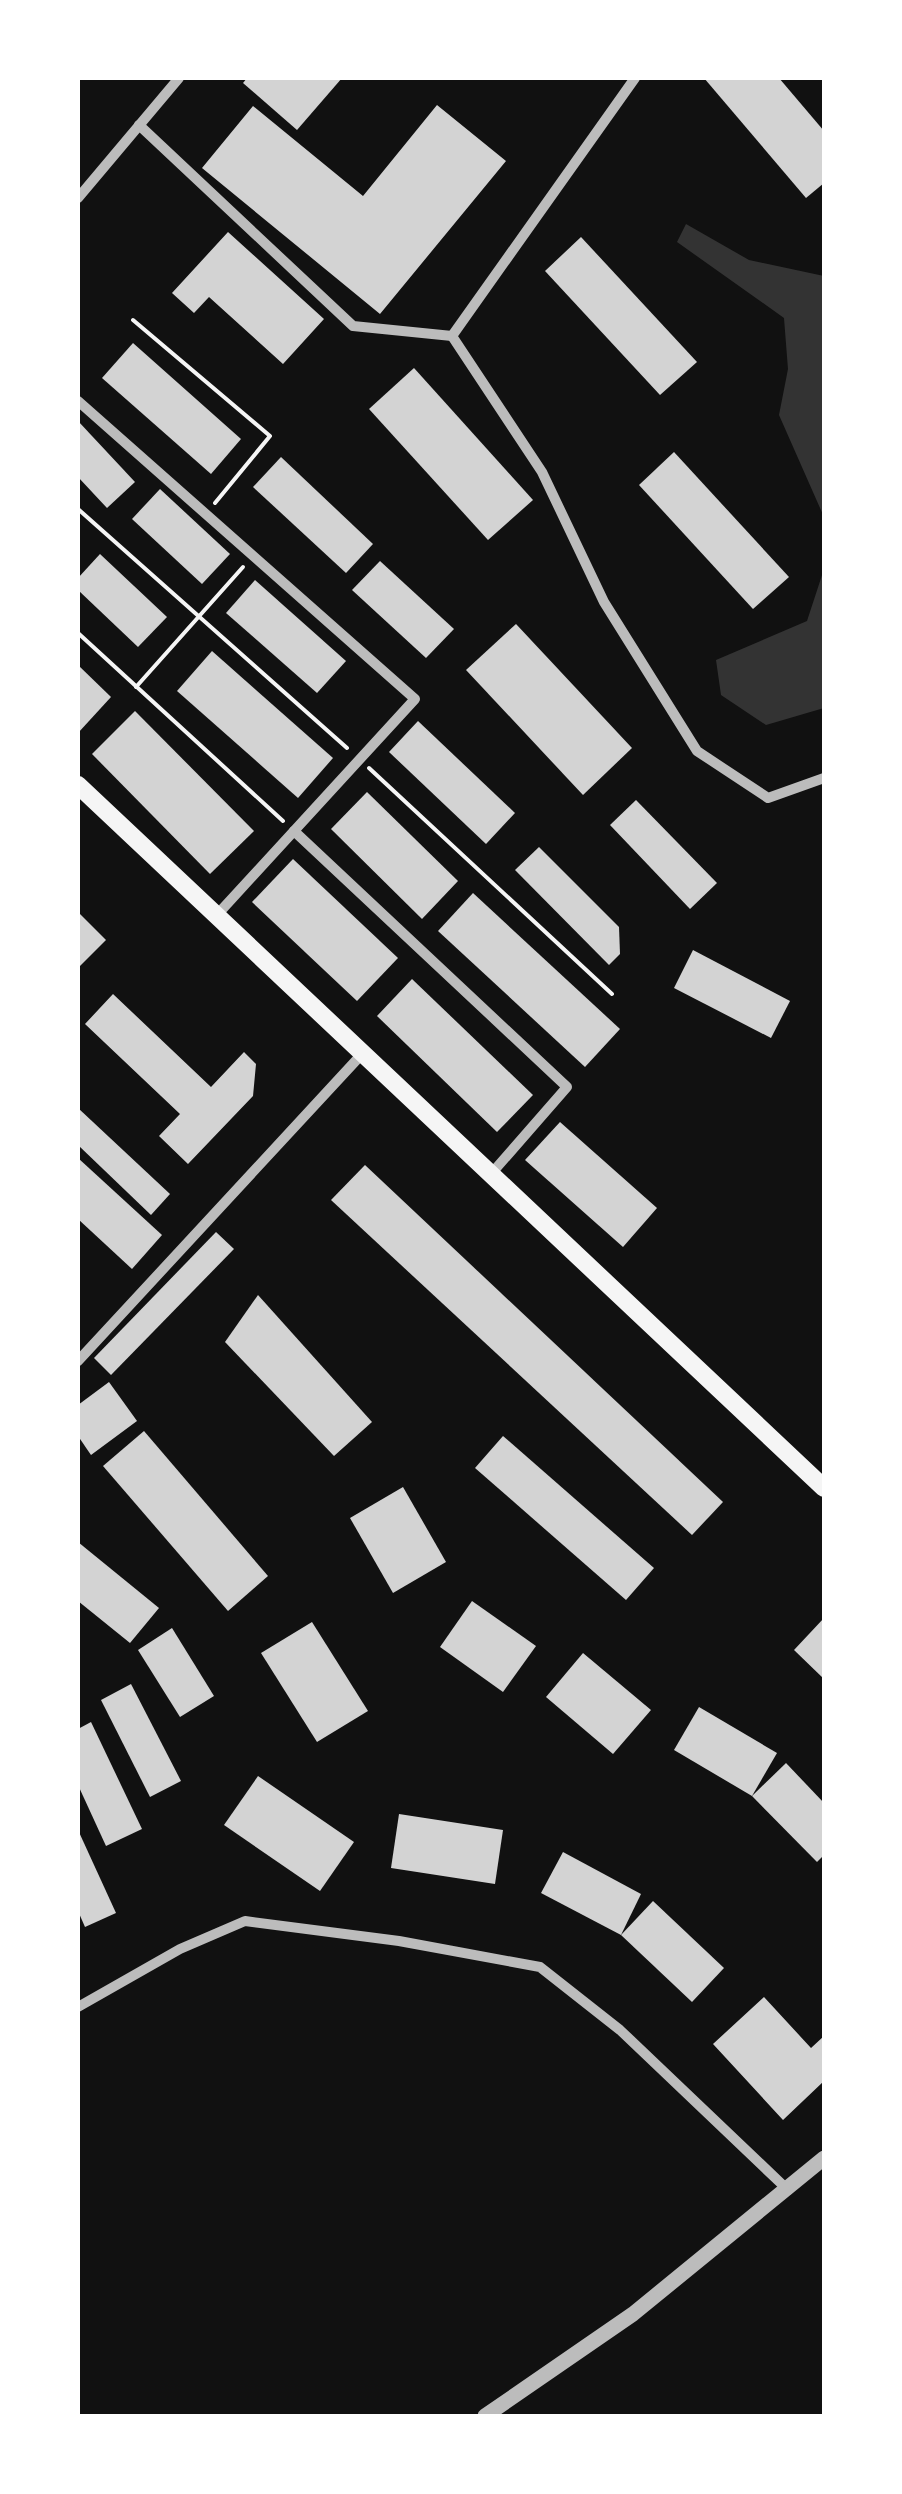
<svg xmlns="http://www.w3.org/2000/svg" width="902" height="2494" font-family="Arial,sans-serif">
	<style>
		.water { fill: #333 }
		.building { fill: #d3d3d3 }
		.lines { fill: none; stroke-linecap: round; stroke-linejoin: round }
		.path { stroke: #f5f5f5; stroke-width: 4 }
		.minor { stroke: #bcbcbc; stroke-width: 10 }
		.tertiary { stroke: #bcbcbc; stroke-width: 15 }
		.secondary { stroke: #f5f5f5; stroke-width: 18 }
	</style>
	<rect width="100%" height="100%" fill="#111"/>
	<g class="water">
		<path d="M686,224L749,260L824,276V517L779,415L788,369L784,318L677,242Z"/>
		<path d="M824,569V708L766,725L721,695L716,660L807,621Z"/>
	</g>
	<g class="building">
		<path d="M247,78H342L297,130L243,83Z"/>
		<path d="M704,78H779L824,131V183L806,198Z"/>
		<path d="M437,105L506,161L380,314L202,168L253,106L363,196Z"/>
		<path d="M228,232L324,319L283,364L209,297L194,313L172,293Z"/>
		<path d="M581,237L697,362L660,395L545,271Z"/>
		<path d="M133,343L241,439L211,474L102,378Z"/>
		<path d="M414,368L533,500L488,540L369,409Z"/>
		<path d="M78,421L135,482L107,508L78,477Z"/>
		<path d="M674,452L789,577L753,609L639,485Z"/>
		<path d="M281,457L373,544L346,573L253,487Z"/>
		<path d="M160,489L230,554L202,584L132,519Z"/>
		<path d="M100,554L167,617L138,647L78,590V578Z"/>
		<path d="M380,561L454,629L426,658L352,590Z"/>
		<path d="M255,580L346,661L317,693L226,613Z"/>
		<path d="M516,624L632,748L583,795L466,670Z"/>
		<path d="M212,651L333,758L298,798L177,691Z"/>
		<path d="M78,665L111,697L78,733Z"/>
		<path d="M135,711L254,831L210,874L92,754Z"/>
		<path d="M418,721L515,813L486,844L389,752Z"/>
		<path d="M367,792L458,881L422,919L331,829Z"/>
		<path d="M636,800L717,883L690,909L610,825Z"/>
		<path d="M539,847L619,927L620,954L609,965L515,870Z"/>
		<path d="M293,859L398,958L357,1001L252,902Z"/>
		<path d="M473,893L620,1029L585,1067L438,931Z"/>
		<path d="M78,912L106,940L78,968Z"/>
		<path d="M693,950L790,1001L771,1038L674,988Z"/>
		<path d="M412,979L533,1095L497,1132L377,1016Z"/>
		<path d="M113,994L211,1087L244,1052L256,1064L253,1096L188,1164L159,1136L180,1114L85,1024Z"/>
		<path d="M78,1108L170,1194L151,1215L78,1145Z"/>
		<path d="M560,1122L657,1208L623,1247L525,1160Z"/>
		<path d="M78,1158L162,1235L132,1269L78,1219Z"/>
		<path d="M365,1165L723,1502L692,1535L331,1200Z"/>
		<path d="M216,1232L234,1249L111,1375L94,1358Z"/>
		<path d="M258,1295L372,1422L334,1456L225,1342Z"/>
		<path d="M109,1382L137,1421L91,1455L78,1436V1405Z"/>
		<path d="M144,1431L268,1576L228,1611L103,1466Z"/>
		<path d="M503,1436L654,1568L626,1600L475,1468Z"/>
		<path d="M403,1487L446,1562L393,1593L350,1518Z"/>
		<path d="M78,1542L159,1608L130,1643L78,1601Z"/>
		<path d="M472,1601L536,1646L503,1692L440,1647Z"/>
		<path d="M824,1618V1679L794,1650Z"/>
		<path d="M312,1622L368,1711L317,1742L261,1653Z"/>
		<path d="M172,1628L214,1696L180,1717L138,1650Z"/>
		<path d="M583,1653L651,1710L613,1754L546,1697Z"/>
		<path d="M131,1684L181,1781L150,1797L101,1700Z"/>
		<path d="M699,1707L777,1753L752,1796L674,1750Z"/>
		<path d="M91,1722L142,1829L106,1846L78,1785V1729Z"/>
		<path d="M786,1763L824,1803V1855L817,1862L752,1796Z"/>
		<path d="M258,1776L354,1842L320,1891L224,1825Z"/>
		<path d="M399,1814L503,1830L495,1884L391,1868Z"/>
		<path d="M78,1830L116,1913L85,1927L78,1911Z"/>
		<path d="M563,1852L641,1894L621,1935L541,1893Z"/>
		<path d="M653,1901L724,1968L692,2002L621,1935Z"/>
		<path d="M764,1997L811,2048L824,2036V2081L783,2120L713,2044Z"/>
	</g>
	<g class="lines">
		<g class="path">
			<path d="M133,320L270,436L215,503"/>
			<path d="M78,509L347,748"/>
			<path d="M78,633L283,821"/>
			<path d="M136,687L243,567"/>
			<path d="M369,768L612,994"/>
		</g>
		<g class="minor">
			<path d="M139,125L353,326L452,336"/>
			<path d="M78,198L179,78"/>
			<path d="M452,336L542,472L604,602L697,751L768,798L824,778"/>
			<path d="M452,336L635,78"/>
			<path d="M78,401L415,699L216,916"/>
			<path d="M294,831L567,1087L491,1174"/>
			<path d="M78,1361L362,1054"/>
			<path d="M78,2007L180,1949L245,1921L399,1941L540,1967L620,2030L788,2190"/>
		</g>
		<path class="tertiary" d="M485,2416L633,2314L824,2158"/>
		<path class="secondary" d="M78,785L824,1488"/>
	</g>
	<rect width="902" height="2494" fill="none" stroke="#ffffff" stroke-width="160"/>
</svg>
